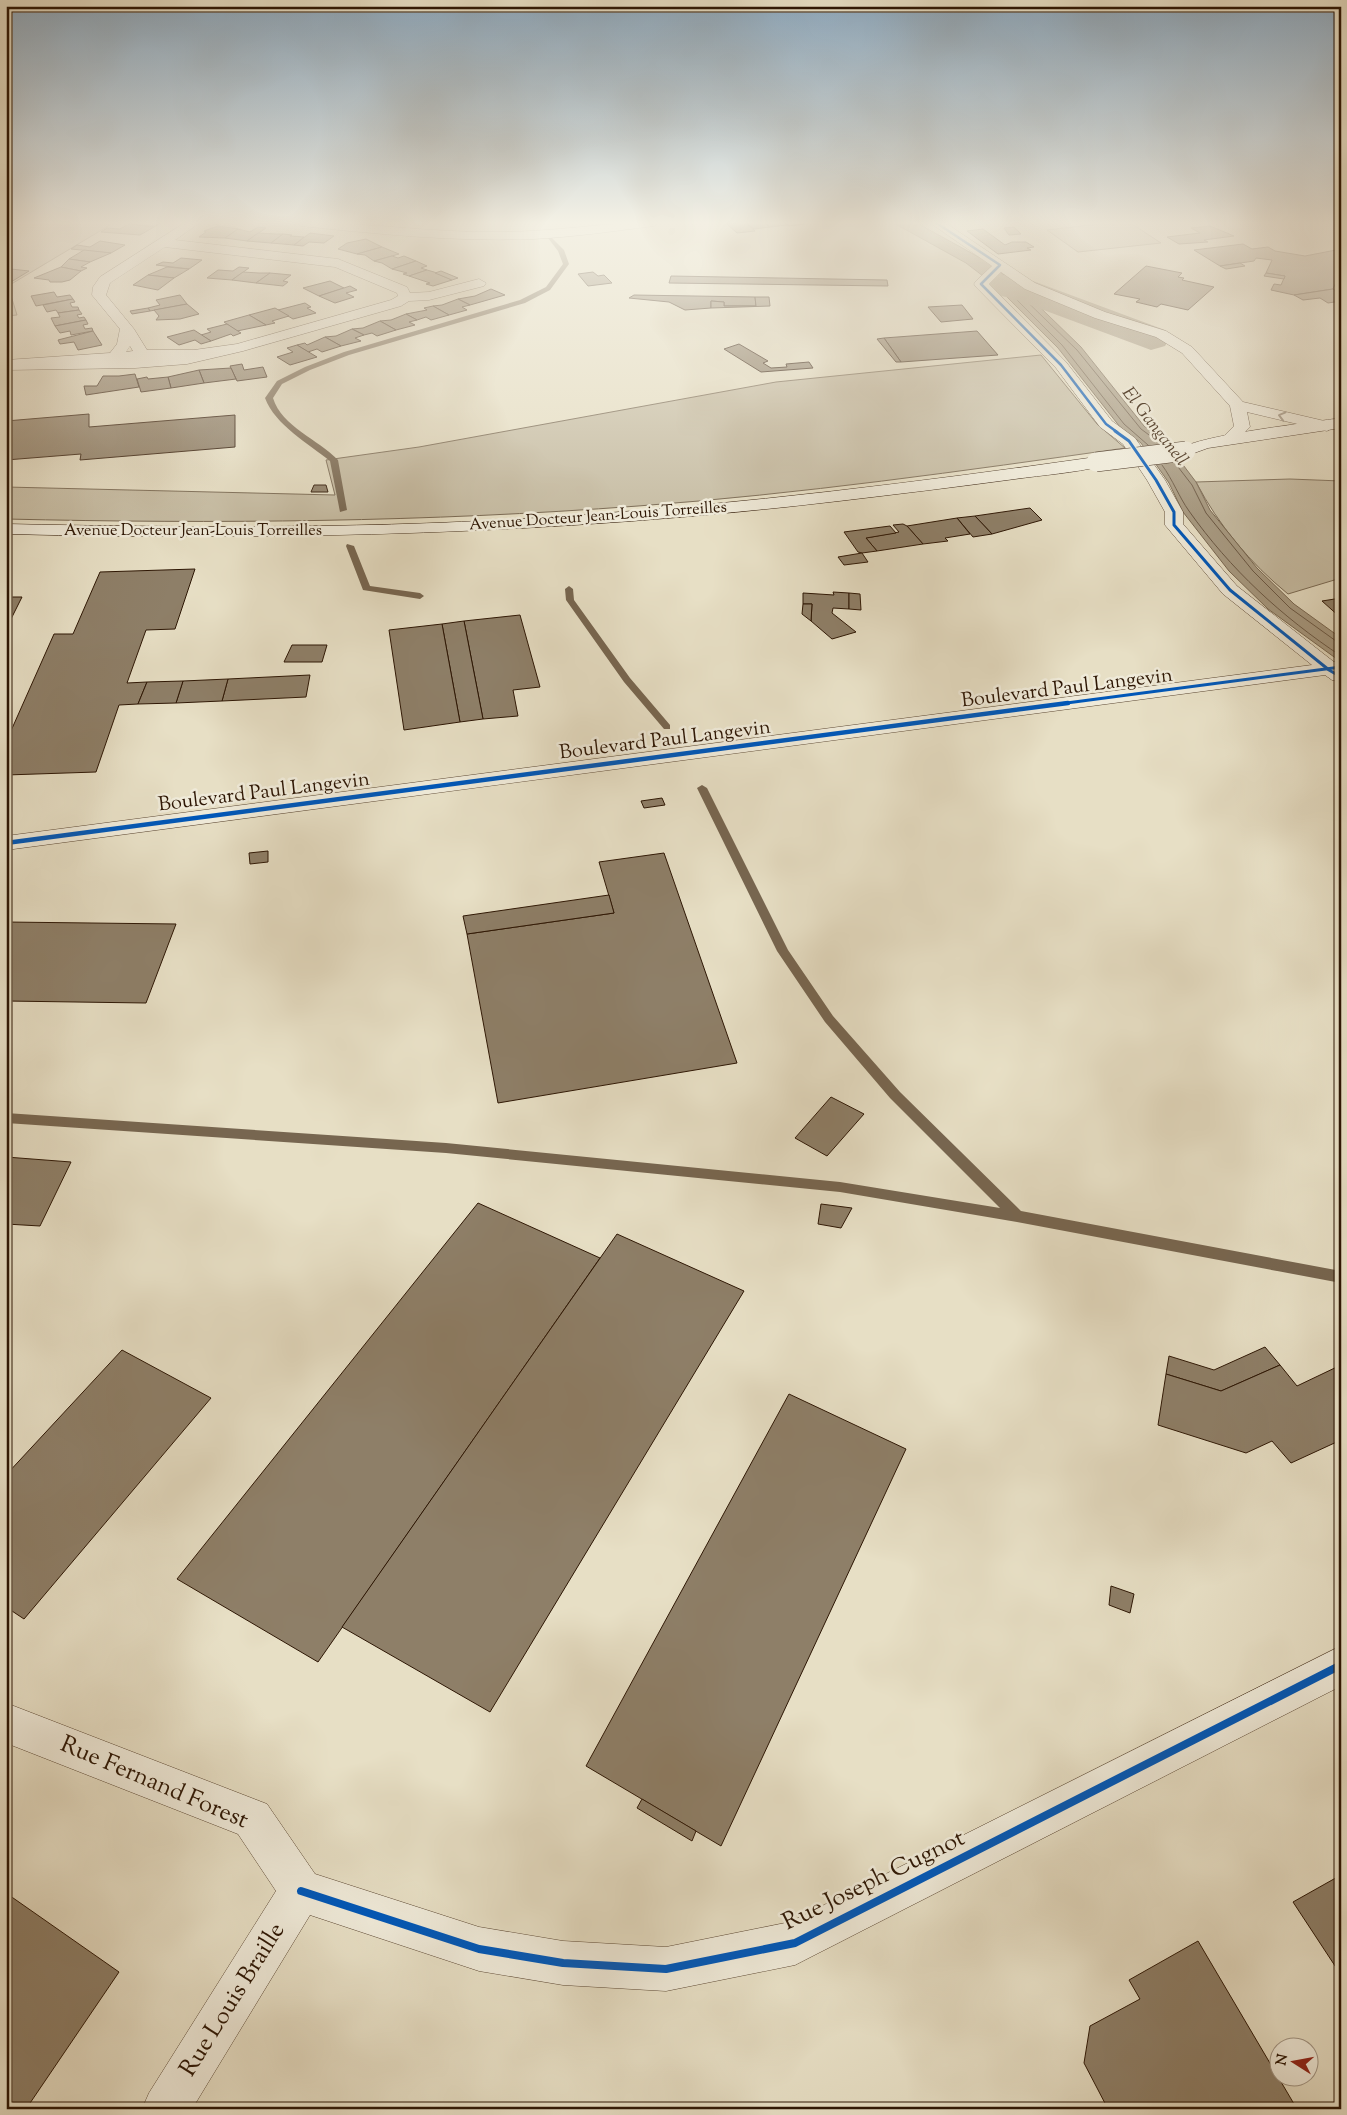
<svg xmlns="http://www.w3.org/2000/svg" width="1347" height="2115" font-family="'Sorts Mill Goudy',serif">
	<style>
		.green { fill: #c7bda4; stroke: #7a6a54 }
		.water { fill: #a89b83; stroke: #776650 }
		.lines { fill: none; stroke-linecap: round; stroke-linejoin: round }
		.shore { stroke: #6a5844; stroke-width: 1 }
		.stream { fill: #776650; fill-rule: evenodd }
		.river { fill: #a89b83; fill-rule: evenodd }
		.building { fill: #8e7f68; stroke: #2d1604 }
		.street-casing { stroke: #5c4834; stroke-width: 1 }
		.secondary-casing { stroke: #2d1604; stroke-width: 1 }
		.street { fill: #efead9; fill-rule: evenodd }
		.secondary { fill: #efead9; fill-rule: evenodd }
		.secondary-bridge-casing { stroke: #2d1604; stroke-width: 20; stroke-linecap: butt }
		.secondary-bridge { stroke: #efead9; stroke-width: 19 }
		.cycleway-far3-casing { stroke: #efead9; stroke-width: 4.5 }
		.cycleway-far2-casing { stroke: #efead9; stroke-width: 5 }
		.cycleway-far1-casing { stroke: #efead9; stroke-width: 7 }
		.cycleway-casing { stroke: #efead9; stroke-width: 11 }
		.cycleway-far3 { stroke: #0057b8; stroke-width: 2.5 }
		.cycleway-far2 { stroke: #0057b8; stroke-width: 3 }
		.cycleway-far1 { stroke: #0057b8; stroke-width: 4.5 }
		.cycleway { stroke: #0057b8; stroke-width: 8 }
		.oneway { stroke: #988b79 }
		.labels { text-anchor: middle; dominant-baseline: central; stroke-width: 5; stroke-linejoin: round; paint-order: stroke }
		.far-street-label { font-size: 16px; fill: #2d1604; stroke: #efead9 }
		.far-water-label { font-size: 18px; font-style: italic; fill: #5e4b37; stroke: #efead9 }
		.street-label { font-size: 20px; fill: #2d1604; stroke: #efead9 }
		.near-street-label { font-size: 24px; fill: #2d1604; stroke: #efead9 }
	</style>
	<rect width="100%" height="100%" fill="#e7dfc5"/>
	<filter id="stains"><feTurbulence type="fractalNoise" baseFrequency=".004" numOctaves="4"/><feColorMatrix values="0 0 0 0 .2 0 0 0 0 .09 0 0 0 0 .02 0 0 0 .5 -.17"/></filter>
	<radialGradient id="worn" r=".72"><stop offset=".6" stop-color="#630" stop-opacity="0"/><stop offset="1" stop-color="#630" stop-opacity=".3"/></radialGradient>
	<g class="green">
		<path d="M6,222H115L8,286L17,315L6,316Z"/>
		<path d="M1117,222H1129L1161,243L1078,252L1047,230Z"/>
		<path d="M1041,355L1097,424L1125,448C963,471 800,494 638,506C427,522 217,524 6,519V487L335,495L326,460L419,447L776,382Z"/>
		<path d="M1290,479L1341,481V578L1288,594C1250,563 1219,526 1196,482Z"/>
	</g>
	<path class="water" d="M892,222H915L984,260L1016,284L1081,347L1144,426L1165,441L1196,482L1210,510L1257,568L1294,604L1341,638V662L1268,609L1229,571L1183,512L1169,483L1141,443L1120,427L1058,348L996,286L966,263Z"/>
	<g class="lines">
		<g class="shore">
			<path d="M1148,445L1124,424L1062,345L1007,290V286L1013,288L1077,350L1141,429L1160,443"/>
			<path d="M1175,463L1192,485L1206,513L1253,571L1290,608L1336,641L1341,642"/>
			<path d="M1162,465C1173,480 1179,497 1189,511C1230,569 1282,617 1341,656"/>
		</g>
		<g class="stream">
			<path d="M548,238H552L564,250L569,264L550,290L525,303L349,355L310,370L282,384L273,398C282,427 318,439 338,460L347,510L340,512L330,461C309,444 275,425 265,398L277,381L305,367L344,352L520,300L546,287L563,264L558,251Z"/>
			<path d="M347,544L354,546L370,586L420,593L424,596L420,599L363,590L346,546Z"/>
			<path d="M569,586L573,589L574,600L630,678L670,725V729H664L624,682L566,600L565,589Z"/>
			<path d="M702,785L707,788L788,950L833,1016L900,1092L1021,1211L1341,1271V1283L1017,1222L840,1192L446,1153L6,1123V1113L446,1143L840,1182L1000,1208L890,1098L825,1022L777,951L697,788Z"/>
		</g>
		<path class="river" d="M1004,275L1033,281L1165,330L1170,338L1165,346L1151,350L1011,298L991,294L986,286L991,278Z"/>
	</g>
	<g class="building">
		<path d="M132,222H162L154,227L129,224Z"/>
		<path d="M745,222H764L770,227L754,229Z"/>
		<path d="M745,222L755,231L737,233L727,224Z"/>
		<path d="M764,222H783L787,225L770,227Z"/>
		<path d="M783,222H802L805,224L789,226Z"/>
		<path d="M129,224L154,227L140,235L101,232L107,228L120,229Z"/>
		<path d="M218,226L238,229L225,238L199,237L206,232L204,231Z"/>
		<path d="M1210,226L1234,236L1204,240L1208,242L1179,244L1167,237L1200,233L1191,228Z"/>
		<path d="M258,227L266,228L247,241L225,238L238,229L250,232Z"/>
		<path d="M1014,227L1021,234L1009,235L1004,228Z"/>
		<path d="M983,229L1005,245L1012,242H1026L1034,247L1027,248L1031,250L998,254L967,231Z"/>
		<path d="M258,233L275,234H283L271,243L247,241Z"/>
		<path d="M310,233L334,236L324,243L309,242L303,246L294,245Z"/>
		<path d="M283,234L292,235L290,236L304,237L294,245L271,243Z"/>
		<path d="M366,239L382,247L357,254L338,249L347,243Z"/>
		<path d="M100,241L125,245L111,253L71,249L77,245L90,247Z"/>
		<path d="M1243,244L1252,249L1268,247L1275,251L1305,256L1341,249V271L1333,289L1294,295L1271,290L1274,284L1281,285L1285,276L1266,273L1272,260L1256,258L1254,261L1220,266L1194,250Z"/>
		<path d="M382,247L399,254L374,261L365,255L357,254Z"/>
		<path d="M84,250L111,253L90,262L69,259Z"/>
		<path d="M392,256L398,258L404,256L416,261L392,269L382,263L374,261Z"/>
		<path d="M181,258L202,260L189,269L156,265L163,262L173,263Z"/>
		<path d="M69,259L90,262L81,267L87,268L81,271L61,267Z"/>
		<path d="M416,261L427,266L421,268L427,270L409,276L403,274L407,273L392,269Z"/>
		<path d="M1240,263L1245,266L1226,269L1220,266Z"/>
		<path d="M1146,266L1182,273L1178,277L1184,278L1182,280L1214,287L1188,310L1161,304L1157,307L1136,302L1140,299L1114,294Z"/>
		<path d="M61,267L81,271L70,280L62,282H50L49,280L34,278Z"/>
		<path d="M167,267L189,269L174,278L148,275Z"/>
		<path d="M239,267L249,268L232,280L207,278L218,270L233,271Z"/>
		<path d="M11,269L29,271L6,285V270Z"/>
		<path d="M427,270L434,272L452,280L433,286L426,284L430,283L409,276Z"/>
		<path d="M441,271L458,278L452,280L435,273Z"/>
		<path d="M243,272L259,273H270L256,283L232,280Z"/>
		<path d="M593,272L598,276L604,275L612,283L588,286L578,274Z"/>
		<path d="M270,273L291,275L283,281L288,282L283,286L256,283Z"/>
		<path d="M1266,273L1285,276L1284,279L1264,276Z"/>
		<path d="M148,275L174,278L158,290L133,285Z"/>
		<path d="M671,276L887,280L888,286L669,283Z"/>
		<path d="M330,281L344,288L319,296L303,288Z"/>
		<path d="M350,286L357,290L346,293L354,297L335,303L319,296Z"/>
		<path d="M491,289L505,295L470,305L458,299L475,296Z"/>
		<path d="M1333,289L1341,294V301L1328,303L1320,298L1303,300L1294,295Z"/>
		<path d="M54,292L57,297L70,295L73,299L36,306L31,296Z"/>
		<path d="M180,295L187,304L150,311L148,308L160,305L156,300Z"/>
		<path d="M634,295L755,297L756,306H724V302L711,301V308L685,310L669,302L629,298Z"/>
		<path d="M755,297H769L770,306L711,308V301L724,302V306H756Z"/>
		<path d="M73,299L75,302L70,303L72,307H78L79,310L58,313L56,310L47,312L43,305Z"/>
		<path d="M458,299L470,305L462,307L467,310L449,315L433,306L442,305Z"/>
		<path d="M305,303L311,307L307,308L316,313L293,319L278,310Z"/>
		<path d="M187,304L199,314L180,319L156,320L159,316L154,310Z"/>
		<path d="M962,305L973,319L941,322L928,307Z"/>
		<path d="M433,306L449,315L431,320L426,317L417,320L406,314L427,310L424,308Z"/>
		<path d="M148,308L150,311L132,314L130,311Z"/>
		<path d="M275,308L289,316L272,321L275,323L266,325L249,315Z"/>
		<path d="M79,310L82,314L77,315L79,318L84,317L86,320L55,326L51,318L60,317L58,313Z"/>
		<path d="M406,314L417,320L409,322L415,325L396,330L380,321L391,320Z"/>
		<path d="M249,315L266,325L237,331L224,322Z"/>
		<path d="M86,320L88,324L83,325L85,329L92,328L93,331L71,335L70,331L60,333L55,326Z"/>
		<path d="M380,321L396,330L377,336L372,333L364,335L352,329L363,328Z"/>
		<path d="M227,324L241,333L233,336L231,334L211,341L201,335L211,332L207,329Z"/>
		<path d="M352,329L364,335L355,338L361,341L341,346L325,337L336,336Z"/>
		<path d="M194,330L211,341L201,344L195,340L179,345L167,337Z"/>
		<path d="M93,331L102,345L78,350L74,342L60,344L58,340Z"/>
		<path d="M977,331L998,355L901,362L884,338Z"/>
		<path d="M325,337L341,346L322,352L317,349L308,352L297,345L305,343L307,345Z"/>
		<path d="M884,338L901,362H896L877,339Z"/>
		<path d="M739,344L768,361L763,363L771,368L787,367L786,364L809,362L813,368L761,372L724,349Z"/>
		<path d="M297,345L317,357L290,365L277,357L293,352L287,348Z"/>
		<path d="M242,364L244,370L263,367L267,377L237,381L230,366Z"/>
		<path d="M231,368L236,379L204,383L199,370Z"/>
		<path d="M199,370L204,383L171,388L168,377Z"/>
		<path d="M135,374L139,387L86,395L84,386H97L103,376H119Z"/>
		<path d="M147,377L148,379L168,377L171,388L141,392L137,379Z"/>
		<path d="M89,414V427L235,415V447L80,460L81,454L6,460V421Z"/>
		<path d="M314,485H326L328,492H311Z"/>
		<path d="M1030,508L1042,520L992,534L975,516Z"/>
		<path d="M975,516L992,534L973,537L957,518Z"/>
		<path d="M957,518L970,534L945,538L948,541L923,544L907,526Z"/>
		<path d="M903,524L907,526L923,544L877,551L866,538L899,532L893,525Z"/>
		<path d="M890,526L896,533L866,538L877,551L862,553L858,552L844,532Z"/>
		<path d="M862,553L868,562L844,565L838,557Z"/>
		<path d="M195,569L175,629L146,630L127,683L147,682L138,704L119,705L96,772L6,775V742L54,634H73L100,572Z"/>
		<path d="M833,592L849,593V609L833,608L832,613L856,632L832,639L811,621L812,604H803V593L834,595Z"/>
		<path d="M849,593L860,594L861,610L849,609Z"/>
		<path d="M6,597H22L6,629Z"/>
		<path d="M1341,598V618L1322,601Z"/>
		<path d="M803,604H812L811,621L802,614Z"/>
		<path d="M520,615L540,687L513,690L518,716L483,719L464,621Z"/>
		<path d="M464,621L483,719L460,722L442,624Z"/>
		<path d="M442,624L460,722L404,730L389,630Z"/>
		<path d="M292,645H327L322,662H284Z"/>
		<path d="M310,675L306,697L222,701L228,679Z"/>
		<path d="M228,679L222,701L176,703L183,681Z"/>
		<path d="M183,681L176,703L138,704L147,682Z"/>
		<path d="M662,798L665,805L644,808L641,801Z"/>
		<path d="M268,851V862L250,864L249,853Z"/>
		<path d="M664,853L737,1063L498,1103L467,934L614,913L599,862Z"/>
		<path d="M609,895L614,913L467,934L463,916Z"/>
		<path d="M6,922L176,924L146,1003L6,1001Z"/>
		<path d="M831,1097L864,1114L827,1156L795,1138Z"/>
		<path d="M6,1157L71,1162L40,1226L6,1224Z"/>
		<path d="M478,1203L600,1258L318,1662L177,1579Z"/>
		<path d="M821,1204L852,1208L841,1228L818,1224Z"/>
		<path d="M617,1234L744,1291L490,1712L342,1627Z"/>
		<path d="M1265,1347L1280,1365L1221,1391L1166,1374L1169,1356L1214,1370Z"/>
		<path d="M122,1350L211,1398L24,1619L6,1607V1475Z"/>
		<path d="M1280,1365L1297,1386L1341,1365V1440L1291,1463L1272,1441L1246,1453L1158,1425L1166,1374L1221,1391Z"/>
		<path d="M789,1394L906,1449L721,1846L586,1766Z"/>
		<path d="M1111,1586L1134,1594L1130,1613L1109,1605Z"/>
		<path d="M642,1799L696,1831L692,1841L637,1808Z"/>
		<path d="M1341,1875V1975L1293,1902Z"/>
		<path d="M6,1893L119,1972L26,2109H6Z"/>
		<path d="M1198,1941L1297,2109H1108L1084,2063L1090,2026L1140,1999L1129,1980Z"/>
	</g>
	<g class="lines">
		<defs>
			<g id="street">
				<path d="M186,222H201L175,240L338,259L407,287L410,293L429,292L479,279L486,283L484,286L429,300L409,301L401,306L243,351L187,364L135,368L6,370V360L110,353L117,344L120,329L92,295L93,287L100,277ZM165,247L335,267L397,293L398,296L391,300L237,344L194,350H147L134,329L106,295L110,283ZM130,346L133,351L126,352Z"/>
				<path d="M295,222C363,222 432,233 500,232C554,232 607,222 660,222L654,226C614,231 574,237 533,239C455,242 378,234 301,226Z"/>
				<path d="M929,222H944L1035,283L1105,312L1166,331L1192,347L1243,402L1333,423L1335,426L1327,431L1247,412L1250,427L1234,443H1222L1220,440L1234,426L1230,406L1182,353L1156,337L1095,318L1025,289L1001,272L989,284L1066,362L1112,421L1135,438L1165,480L1183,512V524L1237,586L1334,662L1341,661V682L1332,680L1325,675L6,850V836L1312,665L1223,594L1165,525V512L1147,480L1123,444L1100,427L1056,368L976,287L974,284L976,281L992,266Z"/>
				<path d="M1341,1646V1686L795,1965L666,1991L563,1985L479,1971L310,1915L192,2109H142L149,2093L276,1891L238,1834L6,1743V1703L267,1804L315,1874L479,1927L563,1941L666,1947L790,1922Z"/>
			</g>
			<g id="secondary">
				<path d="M1341,418V428L1208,448L1186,456L1180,455L1178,451C1188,436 1316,422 1341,418Z"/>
				<path d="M1096,457L1102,458L1104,462L1102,466C1074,473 1043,475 1015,479C956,487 898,494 839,501C562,534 285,541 6,534V524C193,528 380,529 566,516C744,504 920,482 1096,457Z"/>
			</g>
		</defs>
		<use href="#street" class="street-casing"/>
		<use href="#secondary" class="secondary-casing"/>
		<use href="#street" class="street"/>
		<use href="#secondary" class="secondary"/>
		<defs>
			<path id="secondary-bridge" d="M1096,462L1186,451"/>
		</defs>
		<use href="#secondary-bridge" class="secondary-bridge-casing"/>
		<use href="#secondary-bridge" class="secondary-bridge"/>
		<defs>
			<path id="cycleway-far3" d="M935,222L1000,265L981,284L1061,365L1106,424L1117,432"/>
			<g id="cycleway-far2">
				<path d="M1115,431L1129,441L1156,480L1174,512V525L1230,590L1329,670L1341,677"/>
				<path d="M1059,704L1341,667"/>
			</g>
			<path id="cycleway-far1" d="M6,843L1068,703"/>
			<path id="cycleway" d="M301,1891L479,1949L563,1963L666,1969L795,1943L1341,1665"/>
		</defs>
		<use href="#cycleway-far3" class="cycleway-far3-casing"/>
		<use href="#cycleway-far2" class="cycleway-far2-casing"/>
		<use href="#cycleway-far1" class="cycleway-far1-casing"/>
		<use href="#cycleway" class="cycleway-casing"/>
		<use href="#cycleway-far3" class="cycleway-far3"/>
		<use href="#cycleway-far2" class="cycleway-far2"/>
		<use href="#cycleway-far1" class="cycleway-far1"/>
		<use href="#cycleway" class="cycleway"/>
	</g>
	<defs><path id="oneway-chevron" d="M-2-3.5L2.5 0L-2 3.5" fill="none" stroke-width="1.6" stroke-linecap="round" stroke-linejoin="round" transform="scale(1.25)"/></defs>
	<use class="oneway" href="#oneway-chevron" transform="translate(1282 416) rotate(-165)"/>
	<linearGradient id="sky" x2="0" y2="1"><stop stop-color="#8eaac0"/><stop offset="0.43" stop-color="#f4f1e5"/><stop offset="1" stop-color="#f4f1e5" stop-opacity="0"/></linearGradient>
	<rect width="1347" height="518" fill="url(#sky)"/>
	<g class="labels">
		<g class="far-street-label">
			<text transform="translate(598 517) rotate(-4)">Avenue Docteur Jean-Louis Torreilles</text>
			<text x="193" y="531">Avenue Docteur Jean-Louis Torreilles</text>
		</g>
		<g class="far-water-label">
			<text transform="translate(1154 427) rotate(52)">El Ganganell</text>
		</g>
		<g class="street-label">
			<text transform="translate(1067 689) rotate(-7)">Boulevard Paul Langevin</text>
			<text transform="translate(665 741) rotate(-7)">Boulevard Paul Langevin</text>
			<text transform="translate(264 793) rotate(-7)">Boulevard Paul Langevin</text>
		</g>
		<g class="near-street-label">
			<text transform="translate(154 1783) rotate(23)">Rue Fernand Forest</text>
			<text transform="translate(874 1881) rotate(-26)">Rue Joseph Cugnot</text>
			<text transform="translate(233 2000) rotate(-58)">Rue Louis Braille</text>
		</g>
	</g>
	<rect width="1347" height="2115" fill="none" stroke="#e7dfc5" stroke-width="25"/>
	<rect x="8" y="8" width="1332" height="2100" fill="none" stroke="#2d1604" stroke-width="2.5"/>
	<rect x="12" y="12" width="1322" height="2090" fill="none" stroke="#2d1604"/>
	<g transform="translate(1294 2062) rotate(281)"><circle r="24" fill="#efead9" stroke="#a19584"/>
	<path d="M0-4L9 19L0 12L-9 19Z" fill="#8f2418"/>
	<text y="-8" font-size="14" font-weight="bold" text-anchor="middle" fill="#2d1604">N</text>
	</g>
	<rect width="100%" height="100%" filter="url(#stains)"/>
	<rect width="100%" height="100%" fill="url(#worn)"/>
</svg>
